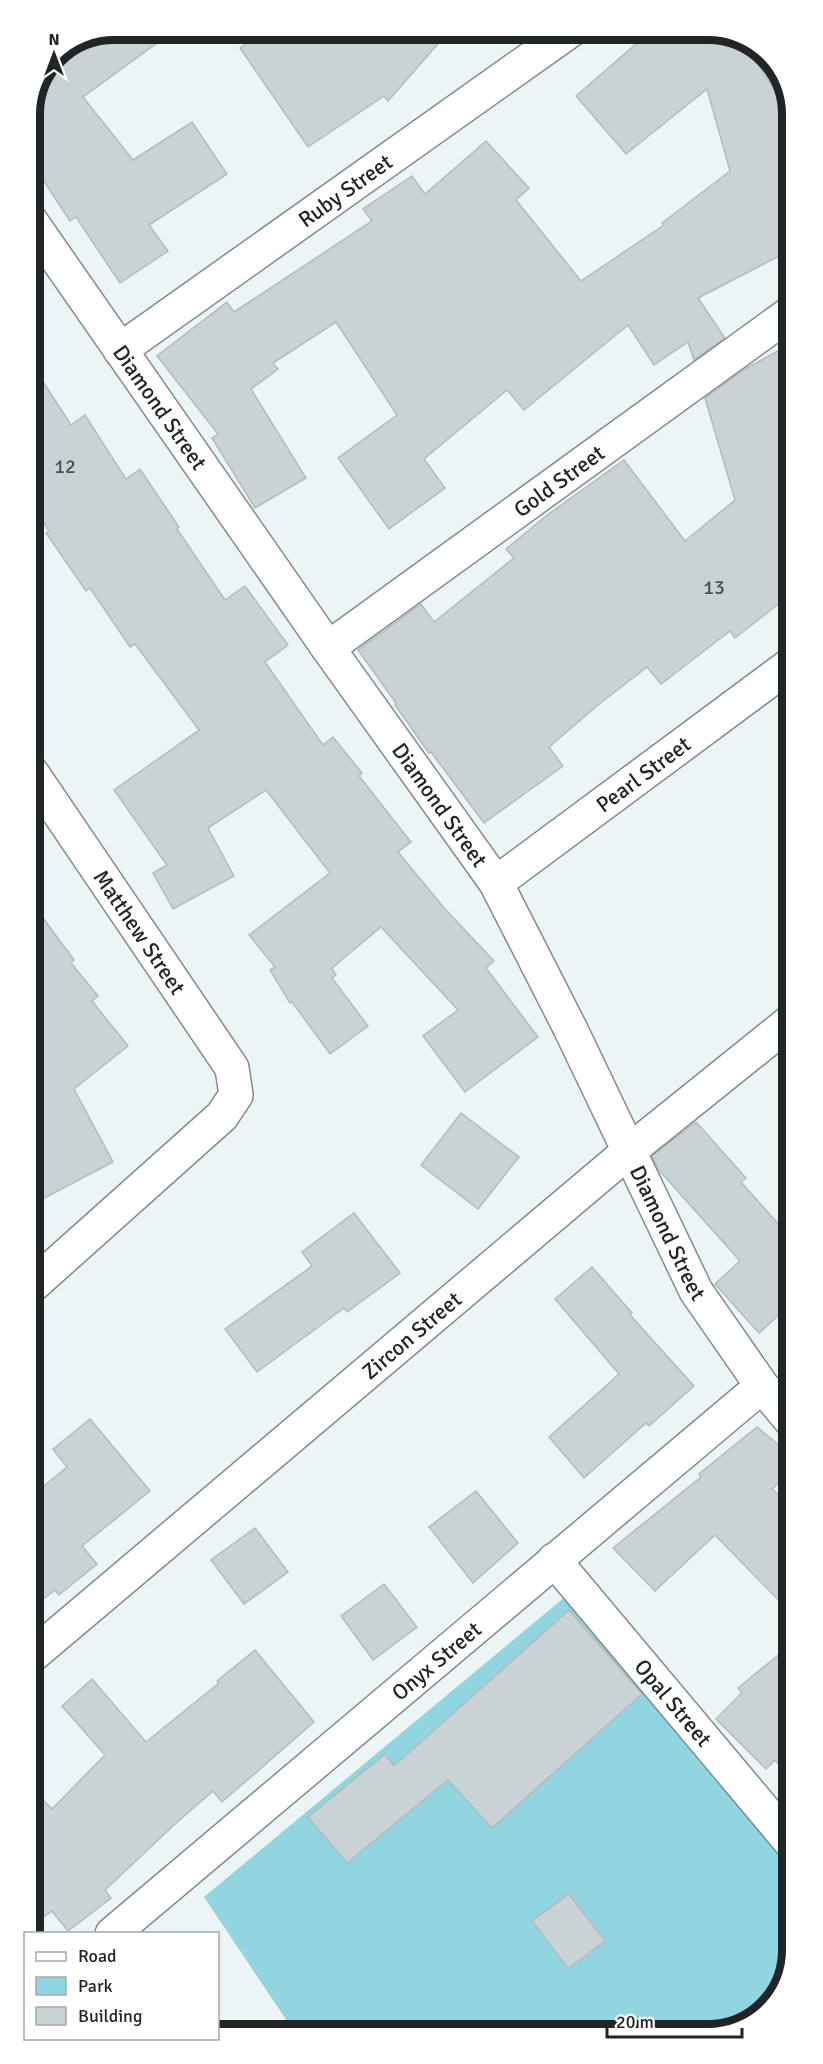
<svg xmlns="http://www.w3.org/2000/svg" width="823" height="2064" font-family="Signika,sans-serif">
	<style>
		.green { fill: #90d5df }
		.building { fill: #c9d2d4; stroke: #b2bbbd; stroke-width: 1.5 }
		.lines { fill: none; stroke-linecap: round; stroke-linejoin: round }
		.minor-casing { stroke: #828b8c; stroke-width: 36 }
		.tertiary-casing { stroke: #828b8c; stroke-width: 36 }
		.minor { stroke: #fff; stroke-width: 33 }
		.tertiary { stroke: #fff; stroke-width: 33 }
		.labels { text-anchor: middle; dominant-baseline: central; stroke-width: 5; stroke-linejoin: round; paint-order: stroke }
		.number-label { font-size: 20px; fill: #4c5052 }
		.street-label { font-size: 22px; fill: #222526; stroke: #fff }
		.rim { fill: none; stroke: #222526; stroke-width: 8 }
	</style>
	<rect width="100%" height="100%" fill="#ebf5f6"/>
	<path class="green" d="M565,1597L793,1868V1950L776,2001L735,2030L295,2033L204,1897Z"/>
	<g class="building">
		<path d="M115,30H175L83,97L133,160L192,122L227,174L149,225L168,251L120,283L76,217L70,221L30,160V110L55,55Z"/>
		<path d="M266,30H450L388,101L384,96L308,147L240,48Z"/>
		<path d="M652,30H714L744,42L789,113V251L698,298L725,338L694,360L688,342L654,365L628,325L524,410L507,390L424,459L445,488L389,529L338,458L397,415L336,322L273,363L278,369L251,389L306,478L255,508L212,438L218,434L157,356L227,302L234,312L372,221L363,209L412,176L425,194L486,141L529,188L516,200L581,281L664,225L662,223L730,171L707,89L626,154L576,96Z"/>
		<path d="M789,345L790,595L735,638L730,631L661,684L647,667L598,705L549,747L563,766L484,823L431,752L429,753L395,705L396,703L358,650L421,604L434,622L514,558L506,549L546,516L624,460L685,541L735,500L705,398L745,369Z"/>
		<path d="M31,363L71,425L85,415L126,479L140,469L179,527L177,529L225,600L245,586L288,645L265,662L323,745L333,737L362,773L359,776L411,842L398,852L445,909L494,961L486,968L538,1037L465,1092L423,1036L458,1010L381,927L332,968L336,975L332,978L368,1026L330,1054L292,1002L290,1003L270,970L275,967L249,935L330,873L266,790L208,828L234,876L173,909L153,873L167,865L114,790L199,730L135,644L130,647L90,588L86,591L46,533L49,531L31,504Z"/>
		<path d="M32,903L74,960L71,963L98,996L92,1001L128,1046L74,1089L113,1162L33,1204Z"/>
		<path d="M461,1113L519,1157L478,1209L421,1165Z"/>
		<path d="M696,1122L746,1178L741,1182L791,1238V1304L759,1333L715,1284L740,1261L658,1169L652,1156Z"/>
		<path d="M354,1213L400,1273L347,1312L344,1308L257,1372L225,1329L312,1266L302,1252Z"/>
		<path d="M592,1267L632,1313L630,1315L694,1386L649,1426L646,1423L584,1478L549,1437L619,1374L555,1299Z"/>
		<path d="M90,1419L150,1491L82,1546L97,1564L59,1595L55,1590L34,1606L33,1495L67,1467L53,1449Z"/>
		<path d="M757,1427L792,1456V1470L772,1489L792,1505V1614L715,1535L655,1591L613,1548L701,1477L699,1474Z"/>
		<path d="M476,1491L518,1543L473,1583L429,1527Z"/>
		<path d="M255,1528L288,1572L244,1604L211,1560Z"/>
		<path d="M384,1584L417,1627L373,1660L341,1616Z"/>
		<path d="M569,1610L642,1694L492,1828L448,1780L347,1863L308,1817L385,1754L394,1766Z"/>
		<path d="M792,1644V1689L793,1781L775,1760L766,1769L716,1719L742,1693L738,1688Z"/>
		<path d="M255,1650L314,1722L222,1802L213,1791L174,1825L105,1890L111,1898L68,1931L52,1911L34,1924V1791L52,1809L105,1755L62,1706L92,1679L146,1742L219,1683L217,1681Z"/>
		<path d="M569,1894L605,1941L568,1969L532,1921Z"/>
	</g>
	<g class="lines">
		<defs>
			<g id="minor">
				<path id="s1" d="M120,350L571,30"/>
				<path id="s2" d="M328,648L789,314"/>
				<path id="s3" d="M32,773L232,1068L236,1095L222,1116L33,1285"/>
				<path id="s4" d="M496,883L790,665"/>
				<path id="s5" d="M554,1560L793,1845"/>
				<path id="s6" d="M34,1654L628,1152L791,1021"/>
				<path id="s7" d="M112,1934L762,1386"/>
			</g>
			<g id="tertiary">
				<path id="s8" d="M30,220L328,648L496,883L570,1028L696,1291L762,1386L792,1422"/>
			</g>
		</defs>
		<use href="#minor" class="minor-casing"/>
		<use href="#tertiary" class="tertiary-casing"/>
		<use href="#minor" class="minor"/>
		<use href="#tertiary" class="tertiary"/>
	</g>
	<g class="labels">
		<g class="number-label">
			<text x="65" y="466">12</text>
			<text x="714" y="587">13</text>
		</g>
		<g class="street-label">
			<text stroke="none"><textPath href="#s1" startOffset="276">Ruby Street</textPath></text>
			<text stroke="none"><textPath href="#s8" startOffset="228">Diamond Street</textPath></text>
			<text stroke="none"><textPath href="#s2" startOffset="285">Gold Street</textPath></text>
			<text stroke="none"><textPath href="#s4" startOffset="183">Pearl Street</textPath></text>
			<text stroke="none"><textPath href="#s8" startOffset="714">Diamond Street</textPath></text>
			<text stroke="none"><textPath href="#s3" startOffset="192">Matthew Street</textPath></text>
			<text stroke="none"><textPath href="#s8" startOffset="1200">Diamond Street</textPath></text>
			<text stroke="none"><textPath href="#s6" startOffset="494">Zircon Street</textPath></text>
			<text stroke="none"><textPath href="#s7" startOffset="424">Onyx Street</textPath></text>
			<text stroke="none"><textPath href="#s5" startOffset="186">Opal Street</textPath></text>
		</g>
	</g>
	<path d="M0 0H823V2064H0ZM114 40H708A74 74 0 0 1 782 114V1950A74 74 0 0 1 708 2024H114A74 74 0 0 1 40 1950V114A74 74 0 0 1 114 40Z" fill="#fff" fill-rule="evenodd"/>
	<path class="rim" d="M114 40H708A74 74 0 0 1 782 114V1950A74 74 0 0 1 708 2024H114A74 74 0 0 1 40 1950V114A74 74 0 0 1 114 40Z"/>
	<rect x="24" y="1932" width="195" height="108" fill="#ffffff" stroke="#a7a8a8" stroke-width="1.5"/>
	<rect x="36" y="1952" width="30" height="9" fill="#ffffff" stroke="#a7a8a8" stroke-width="1.5"/>
	<text x="78" y="1962" font-size="18" fill="#222526">Road</text>
	<rect x="36" y="1977" width="30" height="18" fill="#90d5df" stroke="#a7a8a8" stroke-width="1.5"/>
	<text x="78" y="1992" font-size="18" fill="#222526">Park</text>
	<rect x="36" y="2007" width="30" height="18" fill="#c9d2d4" stroke="#a7a8a8" stroke-width="1.5"/>
	<text x="78" y="2022" font-size="18" fill="#222526">Building</text>
	<g transform="translate(54 54)" stroke="#ffffff" stroke-width="4.5" paint-order="stroke">
	<path d="M0-4.5L10 22L0 15L-10 22Z" fill="#222526"/>
	<text y="-9" font-size="16" font-weight="bold" text-anchor="middle" fill="#222526">N</text>
	</g>
	<path d="M607 2028v9h135v-9" fill="none" stroke="#222526" stroke-width="3"/>
	<text x="616" y="2028" font-size="18" fill="#222526" stroke="#ffffff" stroke-width="4.5" paint-order="stroke">20 m</text>
</svg>
